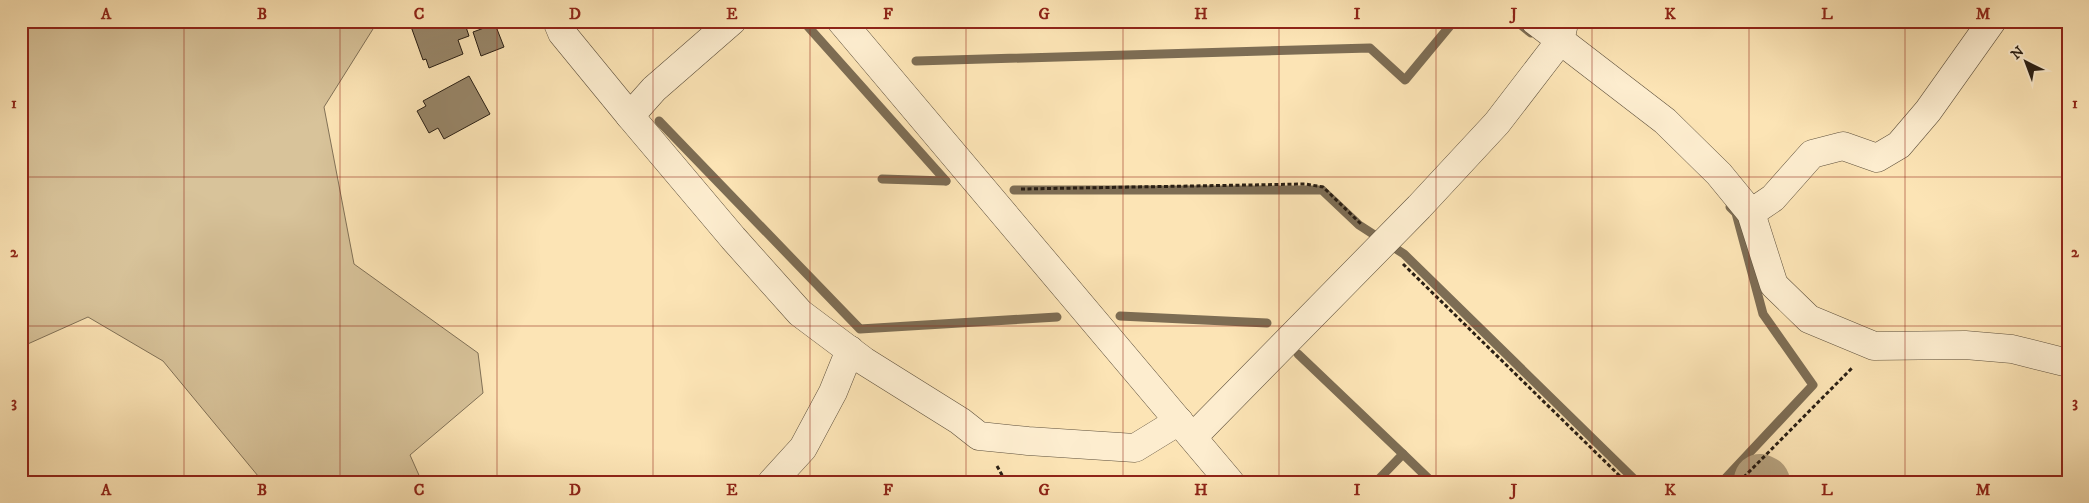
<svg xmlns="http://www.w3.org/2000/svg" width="2089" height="503" font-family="'IM FELL DW Pica',serif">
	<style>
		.green { fill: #d8c39a; stroke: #817157 }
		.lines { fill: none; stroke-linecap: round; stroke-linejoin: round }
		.stream { stroke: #7d6d54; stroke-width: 9 }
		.river { stroke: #b5a17e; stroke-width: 52 }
		.building { fill: #978568; stroke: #2a1f14 }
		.minor-casing { stroke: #5e503c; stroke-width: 29 }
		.tertiary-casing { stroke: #5e503c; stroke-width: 29 }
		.path { stroke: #2a1f14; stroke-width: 3; stroke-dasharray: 4 2.5; stroke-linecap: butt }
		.minor { stroke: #fdedcf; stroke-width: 28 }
		.tertiary { stroke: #fdedcf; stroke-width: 28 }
		.grid { fill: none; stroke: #8f2418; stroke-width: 1; stroke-opacity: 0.55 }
		.neatline { fill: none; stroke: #8f2418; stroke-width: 2 }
		.grid-label { font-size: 16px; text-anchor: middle; font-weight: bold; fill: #8f2418 }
	</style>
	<rect width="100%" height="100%" fill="#fce4b5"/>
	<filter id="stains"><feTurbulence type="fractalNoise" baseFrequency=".004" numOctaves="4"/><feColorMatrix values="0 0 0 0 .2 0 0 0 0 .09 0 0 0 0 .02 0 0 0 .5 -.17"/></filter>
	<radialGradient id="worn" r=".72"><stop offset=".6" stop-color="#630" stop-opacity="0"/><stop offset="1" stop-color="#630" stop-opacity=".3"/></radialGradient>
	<path class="green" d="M21,21H378L324,107L354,264L478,353L483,393L410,455L422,482H263L163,361L88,317L21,347Z"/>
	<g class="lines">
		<g class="stream">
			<path d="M803,21L946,181"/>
			<path d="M1516,21L1531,33"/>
			<path d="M916,61L1370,48L1405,80L1454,21"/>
			<path d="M659,121L860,329L1057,317"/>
			<path d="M882,179L946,181"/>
			<path d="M1014,190H1322L1359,225L1404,254L1637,482"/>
			<path d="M1120,316L1267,323"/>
			<path d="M1298,354L1403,454"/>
			<path d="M1376,482L1403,454L1432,482"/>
			<path d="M1722,482L1813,385L1763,314L1736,213L1730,207"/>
		</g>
		<path class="river" d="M1760,480L1764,482"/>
	</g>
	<g class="building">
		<path d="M409,21H458L460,26L465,24L469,36L458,40L463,54L429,68L426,59L423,60Z"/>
		<path d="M495,24L504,47L481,56L473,32Z"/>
		<path d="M469,76L490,114L444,139L438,128L429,133L417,111L426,106L423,101Z"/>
	</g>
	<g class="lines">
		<defs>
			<g id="minor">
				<path d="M557,21L562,33L630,116L654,89L732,21"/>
				<path d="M1535,21L1665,121L1719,174L1751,213L1774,285L1809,319L1874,346L1965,345L2012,349L2068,363"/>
				<path d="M630,116L733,238L800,313L864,361L960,421L979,436L1028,441L1135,448L1179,421"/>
				<path d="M1751,213L1773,198L1812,154L1843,146L1877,158L1899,145L1928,111L1992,21"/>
				<path d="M1193,437L1419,207L1497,123L1560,41L1564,23"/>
				<path d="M772,482L803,448L833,392L850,350"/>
			</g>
			<path id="tertiary" d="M841,21L1230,482"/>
		</defs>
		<use href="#minor" class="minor-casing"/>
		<use href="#tertiary" class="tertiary-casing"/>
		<g class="path">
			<path d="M1021,189L1305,184L1323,187L1362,225"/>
			<path d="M1403,264L1626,482"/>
			<path d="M997,466L1006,482"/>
			<path d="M1739,482L1852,368"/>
		</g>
		<use href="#minor" class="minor"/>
		<use href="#tertiary" class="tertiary"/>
	</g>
	<path class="grid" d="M184,21V482M340,21V482M497,21V482M653,21V482M810,21V482M966,21V482M1123,21V482M1279,21V482M1436,21V482M1592,21V482M1749,21V482M1905,21V482M21,177H2068M21,326H2068"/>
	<rect width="2089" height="503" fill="none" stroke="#fce4b5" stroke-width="55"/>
	<g transform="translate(2026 62) rotate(318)" stroke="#fdedcf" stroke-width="4" paint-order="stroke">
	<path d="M0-4L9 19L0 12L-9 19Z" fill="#2a1f14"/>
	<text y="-8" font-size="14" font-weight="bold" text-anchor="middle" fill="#2a1f14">N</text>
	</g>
	<rect x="28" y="28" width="2034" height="448" class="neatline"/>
	<g class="grid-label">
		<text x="106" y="19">A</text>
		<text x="262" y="19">B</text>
		<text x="419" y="19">C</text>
		<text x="575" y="19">D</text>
		<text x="732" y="19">E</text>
		<text x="888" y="19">F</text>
		<text x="1044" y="19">G</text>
		<text x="1201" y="19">H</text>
		<text x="1357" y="19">I</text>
		<text x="1514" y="19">J</text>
		<text x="1670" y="19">K</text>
		<text x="1827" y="19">L</text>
		<text x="1983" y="19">M</text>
		<text x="14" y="108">1</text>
		<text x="2075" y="108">1</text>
		<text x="14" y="257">2</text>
		<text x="2075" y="257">2</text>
		<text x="14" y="407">3</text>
		<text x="2075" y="407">3</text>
		<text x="106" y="495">A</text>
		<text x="262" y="495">B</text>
		<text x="419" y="495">C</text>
		<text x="575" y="495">D</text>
		<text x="732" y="495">E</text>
		<text x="888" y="495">F</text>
		<text x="1044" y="495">G</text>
		<text x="1201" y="495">H</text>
		<text x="1357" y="495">I</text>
		<text x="1514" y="495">J</text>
		<text x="1670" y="495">K</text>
		<text x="1827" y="495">L</text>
		<text x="1983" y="495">M</text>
	</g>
	<rect width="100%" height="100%" filter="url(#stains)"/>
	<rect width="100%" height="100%" fill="url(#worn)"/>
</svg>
